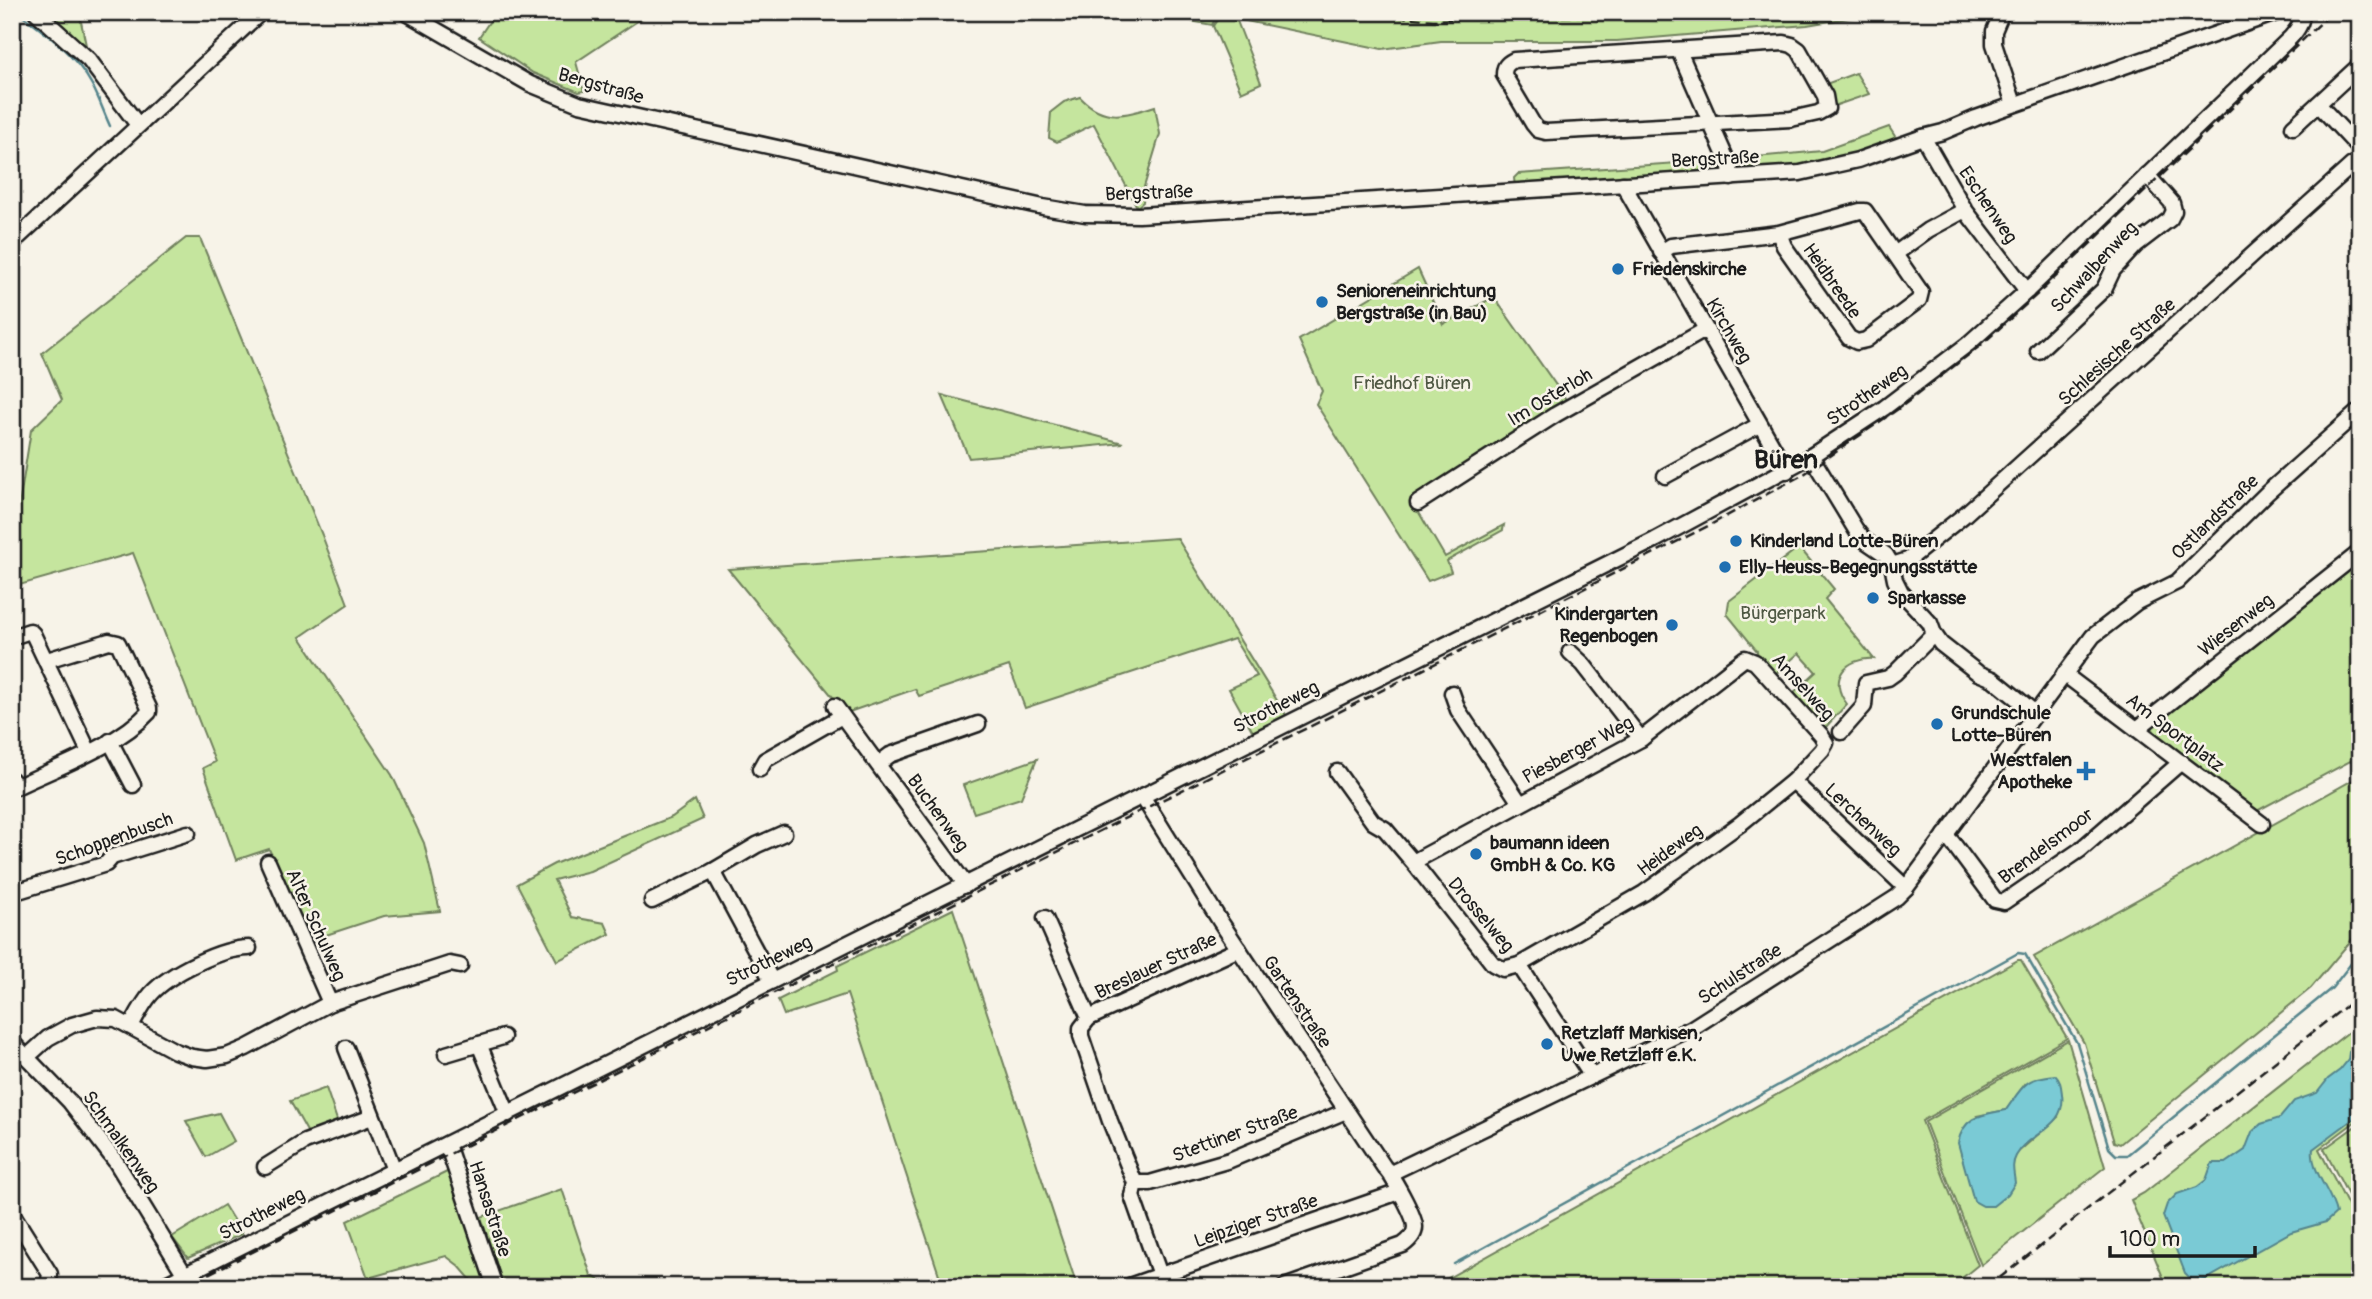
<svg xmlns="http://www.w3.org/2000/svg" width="2372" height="1299" font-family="Pangolin,sans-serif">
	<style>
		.green { fill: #c5e59e; stroke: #70805d; stroke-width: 2; fill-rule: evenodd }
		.water { fill: #7acad5; stroke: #54848b; stroke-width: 2 }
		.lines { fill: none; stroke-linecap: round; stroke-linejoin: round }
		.stream { stroke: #54848b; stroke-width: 2.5 }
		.minor-casing { stroke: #1c1c1c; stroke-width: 19 }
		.minor { stroke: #f7f3e8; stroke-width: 14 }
		.rail { stroke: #1c1c1c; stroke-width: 2.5; stroke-dasharray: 10 5; stroke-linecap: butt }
		.poi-dot { fill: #1f6fb2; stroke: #f7f3e8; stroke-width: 2.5 }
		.labels { text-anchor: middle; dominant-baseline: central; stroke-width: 5; stroke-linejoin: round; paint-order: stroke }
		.street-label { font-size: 19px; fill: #1c1c1c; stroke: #f7f3e8 }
		.poi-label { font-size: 19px; font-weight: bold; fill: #1c1c1c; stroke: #f7f3e8; text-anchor: start }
		.park-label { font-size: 19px; fill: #4f5843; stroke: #f7f3e8 }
		.district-label { font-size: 26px; font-weight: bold; fill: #1c1c1c; stroke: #f7f3e8 }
	</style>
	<rect width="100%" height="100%" fill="#f7f3e8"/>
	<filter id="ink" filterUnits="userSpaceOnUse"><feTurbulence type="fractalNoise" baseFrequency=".0143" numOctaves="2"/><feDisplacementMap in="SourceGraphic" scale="14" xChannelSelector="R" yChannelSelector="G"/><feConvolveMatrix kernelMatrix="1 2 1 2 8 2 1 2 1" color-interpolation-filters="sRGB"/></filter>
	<g filter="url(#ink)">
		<g class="green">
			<path d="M52,12H79L87,50L53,20Z"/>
			<path d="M496,12H651L576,62L584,91L579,92L533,73L479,37Z"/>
			<path d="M1140,12H1884L1807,25L1617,41H1441L1382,49L1217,15L1212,25Z"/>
			<path d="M1219,17L1237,21L1261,83L1241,92L1213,26Z"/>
			<path d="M1856,73L1869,94L1834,106L1823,85Z"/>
			<path d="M1080,97C1104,122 1125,116 1155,106L1160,134L1144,187L1143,202L1137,207L1094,124L1057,142L1049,138L1051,112L1064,102Z"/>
			<path d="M1889,127L1898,141L1828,163L1744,173L1739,170L1733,159L1822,151Z"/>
			<path d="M1721,160L1724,167L1721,172L1515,187L1514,178L1518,174Z"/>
			<path d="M186,238H200L322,535L348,604L300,637L392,775L424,843L440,911L384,916L323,936L317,923L304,927L269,849L236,860L203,768L215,762L133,553L16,586L12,583V550L31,430L62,400L42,353Z"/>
			<path d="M1418,269L1443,324L1494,297L1567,401L1411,499L1445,557L1504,525L1503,530L1447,561L1451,572L1428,581L1316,404L1322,391L1299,340Z"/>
			<path d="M942,395L1123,443L969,458Z"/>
			<path d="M1177,538L1286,715L1253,732L1229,689L1257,676L1234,639L1025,708L1009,666L919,696L915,689L846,713L728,569Z"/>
			<path d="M1799,547L1834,589L1825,599L1874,659C1846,657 1827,679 1847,704L1824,729L1792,694L1816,672L1799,653L1774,675L1758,658L1757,651L1727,614L1729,601Z"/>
			<path d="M2360,560V756L2255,812C2233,796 2158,747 2151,725Z"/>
			<path d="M1037,759L1021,798L974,813L963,785Z"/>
			<path d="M2360,776V930L2311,988L2120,1144L2114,1142L2084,1043L2034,957Z"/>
			<path d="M695,800L703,819L590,871L554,880L572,917L605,923L610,934L557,961L517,884L554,864L672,817Z"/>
			<path d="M953,909L1077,1286L1075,1287H943L847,994L784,1015L778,1000L838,970L837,966Z"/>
			<path d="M2018,960H2021L2067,1038L1922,1121L1978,1265L1951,1287H1432Z"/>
			<path d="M2360,1023V1118L2319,1149L2360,1229V1287H2167L2131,1200L2144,1193Z"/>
			<path d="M2068,1040L2105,1167L1981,1265L1925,1122ZM2025,1084L2058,1117L2016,1154L2012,1165L1977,1116L2006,1110Z"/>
			<path d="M326,1088L338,1123L309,1135L290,1101Z"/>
			<path d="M219,1113L234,1141L206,1157L186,1121Z"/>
			<path d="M2357,1125L2360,1131V1218L2324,1149Z"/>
			<path d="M449,1171L487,1287H477L459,1266L446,1256L368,1278L347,1221Z"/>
			<path d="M562,1189L591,1275L610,1287H504L481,1217Z"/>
			<path d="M224,1205L242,1234L188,1258L172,1237Z"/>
		</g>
		<g class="water">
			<path d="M2360,1044V1114L2313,1149C2310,1171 2332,1192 2336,1213L2326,1222L2291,1232L2205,1280L2193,1281L2185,1273L2163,1216L2167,1204L2177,1194L2197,1187L2206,1180L2212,1163H2226L2245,1150L2252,1132L2261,1124L2280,1118L2294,1101L2317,1093L2328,1079L2340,1070L2348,1060L2349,1052Z"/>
			<path d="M2055,1075C2061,1081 2061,1086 2062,1094C2067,1128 2029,1132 2016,1156C2011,1165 2014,1173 2015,1183L2008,1194L1993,1206H1983L1974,1201L1958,1143C1964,1115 1982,1115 2006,1110C2023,1086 2024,1078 2055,1075Z"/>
		</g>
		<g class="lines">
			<g class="stream">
				<path d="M17,12C44,31 76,55 92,85C99,98 104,113 110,126"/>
				<path d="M1454,1264L2018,953L2025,954L2077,1043L2109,1148L2116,1155H2127L2332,988L2360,952"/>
			</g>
			<defs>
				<g id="minor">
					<path d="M36,12L89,60L138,125"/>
					<path d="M405,12L530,84L579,104L1043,207L1085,214L1139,215L1800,173L1858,160L1923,137L1943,132L1976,118L2279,12"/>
					<path d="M2002,12L1994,31V44L2014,104"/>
					<path d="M1784,43L1792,45L1799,50L1825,96L1827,108L1818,113L1791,119L1546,132L1538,130L1533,124L1504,75C1504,67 1506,64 1514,60Z"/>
					<path d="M1679,51L1730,167L1731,178"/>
					<path d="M2318,104L2360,149"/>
					<path d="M2293,127L2360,65"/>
					<path d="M1923,137L1965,210L2027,291"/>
					<path d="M1623,184L1787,471"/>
					<path d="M12,243L261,12"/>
					<path d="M1661,252L1671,246L1779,233L1860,211H1865L1921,292L1919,300L1866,340L1857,342L1849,338L1784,246L1779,233"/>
					<path d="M1895,254L1928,230L1965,210"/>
					<path d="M2038,351L2104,289L2113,270L2136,245L2170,219L2174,211L2172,203L2147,175"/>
					<path d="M1811,456L1856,530L1864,540L1886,555L1892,565L1895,580L1901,592L1930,623L1934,634L1941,644L1978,673L1993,679L2035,713"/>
					<path d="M1665,476L1759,425"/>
					<path d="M1418,503L1555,415L1705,330"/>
					<path d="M1892,565L1908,560L1963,516L2352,165L2360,173"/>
					<path d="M12,637L30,631L33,634L89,752"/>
					<path d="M1570,652L1583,664L1641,739"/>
					<path d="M2064,674L2262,824"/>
					<path d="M1452,693L1458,710L1520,803"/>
					<path d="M835,706L966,885"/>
					<path d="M2137,729L2360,552"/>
					<path d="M1841,732L1864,706L1866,683L1888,678L1895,673L1934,634"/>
					<path d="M110,741L133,785"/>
					<path d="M878,764L890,755L978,724"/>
					<path d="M760,769L765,760L842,716"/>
					<path d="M1337,772L1373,822L1385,829L1413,862L1493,964L1503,969L1519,965L1644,893L1740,824L1793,781L1822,750L1826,743L1821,735L1755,662L1745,658L1641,739L1413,862"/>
					<path d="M12,780L16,787C57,767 118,746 149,712V708L118,643L109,641L47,660"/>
					<path d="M1793,781L1906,888"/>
					<path d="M1142,796L1220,921L1384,1167C1391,1173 1415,1216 1415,1227C1415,1235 1410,1240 1403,1245L1284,1287"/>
					<path d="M1945,835L1952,842L1995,900L2004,902L2080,850L2181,762"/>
					<path d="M268,862L330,1003"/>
					<path d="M713,871L772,981"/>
					<path d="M12,893L106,864L112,857L188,833"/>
					<path d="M652,901L713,871L757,845L784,833"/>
					<path d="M1045,918L1089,1018"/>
					<path d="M1519,965L1591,1075"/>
					<path d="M131,1026C137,1015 143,1003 151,994C170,973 222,948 249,948"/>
					<path d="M12,1042L70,1102L116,1162L185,1275"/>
					<path d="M479,1044L508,1114"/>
					<path d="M346,1048L394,1170"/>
					<path d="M446,1054L503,1037"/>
					<path d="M27,1057L48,1038L72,1025L97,1018L116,1019L175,1051L192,1057L207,1059L227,1056L246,1048L330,1003L450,964L460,966"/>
					<path d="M447,1144L495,1287"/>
					<path d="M265,1167L305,1142L372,1117"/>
					<path d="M1391,1173L1692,1028L1897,897L1906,888L2093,636L2137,602L2177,582L2267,493L2360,410"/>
					<path d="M1135,1183H1150L1230,1160L1346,1111"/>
					<path d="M12,1213L50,1274L48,1287"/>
					<path d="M1160,1275L1132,1196L1135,1183L1110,1121L1081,1036V1028L1089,1018L1239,949"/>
					<path d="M160,1287L1655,540L1811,456L1884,408L1968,344L2027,291L2291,37C2298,29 2302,23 2302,12"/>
					<path d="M1126,1287L1399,1192"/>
				</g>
			</defs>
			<use href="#minor" class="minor-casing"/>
			<use href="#minor" class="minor"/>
			<g class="rail">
				<path d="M1352,12L1433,20L1613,15L1640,12"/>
				<path d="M182,1287L1323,720L1710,525L1804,474L1901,407L1980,346L2043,289L2332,12"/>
				<path d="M1988,1287L2360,995"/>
			</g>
		</g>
	</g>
	<g class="poi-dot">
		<circle cx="1618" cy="269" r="7"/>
		<circle cx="1322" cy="302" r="7"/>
		<circle cx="1736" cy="541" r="7"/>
		<circle cx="1725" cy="567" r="7"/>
		<circle cx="1873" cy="598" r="7"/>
		<circle cx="1672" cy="625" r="7"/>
		<circle cx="1937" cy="724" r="7"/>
		<path d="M2082.5 760.5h7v7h7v7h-7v7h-7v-7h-7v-7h7z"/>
		<circle cx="1476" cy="854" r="7"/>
		<circle cx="1547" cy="1044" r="7"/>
	</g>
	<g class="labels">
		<g class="street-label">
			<text transform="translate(601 86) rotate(16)">Bergstraße</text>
			<text transform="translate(1715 159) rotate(-3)">Bergstraße</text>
			<text transform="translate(1149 193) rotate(-2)">Bergstraße</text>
			<text transform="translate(1988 205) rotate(56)">Eschenweg</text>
			<text transform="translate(2094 267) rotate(-47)">Schwalbenweg</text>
			<text transform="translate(1832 281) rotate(55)">Heidbreede</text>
			<text transform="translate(1729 331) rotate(60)">Kirchweg</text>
			<text transform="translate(2117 352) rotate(-42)">Schlesische Straße</text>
			<text transform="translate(1867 395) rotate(-35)">Strotheweg</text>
			<text transform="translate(1550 397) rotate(-31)">Im Osterloh</text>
			<text transform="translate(2215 517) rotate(-44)">Ostlandstraße</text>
			<text transform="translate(2236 625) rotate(-38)">Wiesenweg</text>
			<text transform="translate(1803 687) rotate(48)">Amselweg</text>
			<text transform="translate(1276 707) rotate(-27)">Strotheweg</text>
			<text transform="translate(2175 733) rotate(37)">Am Sportplatz</text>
			<text transform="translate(1578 750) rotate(-28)">Piesberger Weg</text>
			<text transform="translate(938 813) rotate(54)">Buchenweg</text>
			<text transform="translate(1863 820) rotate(43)">Lerchenweg</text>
			<text transform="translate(114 839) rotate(-20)">Schoppenbusch</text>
			<text transform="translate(2046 846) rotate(-37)">Brendelsmoor</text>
			<text transform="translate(1670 850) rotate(-36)">Heideweg</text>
			<text transform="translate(1481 915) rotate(50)">Drosselweg</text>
			<text transform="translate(316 925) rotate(66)">Alter Schulweg</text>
			<text transform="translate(769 961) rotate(-26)">Strotheweg</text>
			<text transform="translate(1156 966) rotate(-25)">Breslauer Straße</text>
			<text transform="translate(1740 974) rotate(-33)">Schulstraße</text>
			<text transform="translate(1297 1002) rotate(56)">Gartenstraße</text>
			<text transform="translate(1235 1134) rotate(-20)">Stettiner Straße</text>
			<text transform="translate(121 1142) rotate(55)">Schmalkenweg</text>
			<text transform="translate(490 1209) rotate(72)">Hansastraße</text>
			<text transform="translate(262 1214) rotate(-27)">Strotheweg</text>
			<text transform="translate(1256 1221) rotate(-19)">Leipziger Straße</text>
		</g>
		<g class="poi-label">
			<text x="1632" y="269">Friedenskirche</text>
			<text x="1336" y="291">Senioreneinrichtung<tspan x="1336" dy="22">Bergstraße (in Bau)</tspan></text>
			<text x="1750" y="541">Kinderland Lotte-Büren</text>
			<text x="1739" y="567">Elly-Heuss-Begegnungsstätte</text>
			<text x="1887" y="598">Sparkasse</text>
			<text x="1658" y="614" text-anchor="end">Kindergarten<tspan x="1658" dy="22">Regenbogen</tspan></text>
			<text x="1951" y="713">Grundschule<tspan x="1951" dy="22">Lotte-Büren</tspan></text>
			<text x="2072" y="760" text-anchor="end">Westfalen<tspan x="2072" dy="22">Apotheke</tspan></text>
			<text x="1490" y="843">baumann ideen<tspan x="1490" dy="22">GmbH &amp; Co. KG</tspan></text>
			<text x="1561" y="1033">Retzlaff Markisen,<tspan x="1561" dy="22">Uwe Retzlaff e.K.</tspan></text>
		</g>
		<g class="park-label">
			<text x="1412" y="383">Friedhof Büren</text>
			<text x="1783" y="613">Bürgerpark</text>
		</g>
		<g class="district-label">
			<text x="1786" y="460">Büren</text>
		</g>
	</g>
	<rect width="2372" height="1299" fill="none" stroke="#f7f3e8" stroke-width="42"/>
	<rect x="21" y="21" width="2330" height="1257" fill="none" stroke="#1c1c1c" stroke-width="2.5" filter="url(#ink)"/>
	<path d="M2110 1246v10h145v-10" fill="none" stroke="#1c1c1c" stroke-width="3.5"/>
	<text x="2120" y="1246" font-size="21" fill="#1c1c1c" stroke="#f7f3e8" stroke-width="5" paint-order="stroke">100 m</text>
</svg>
